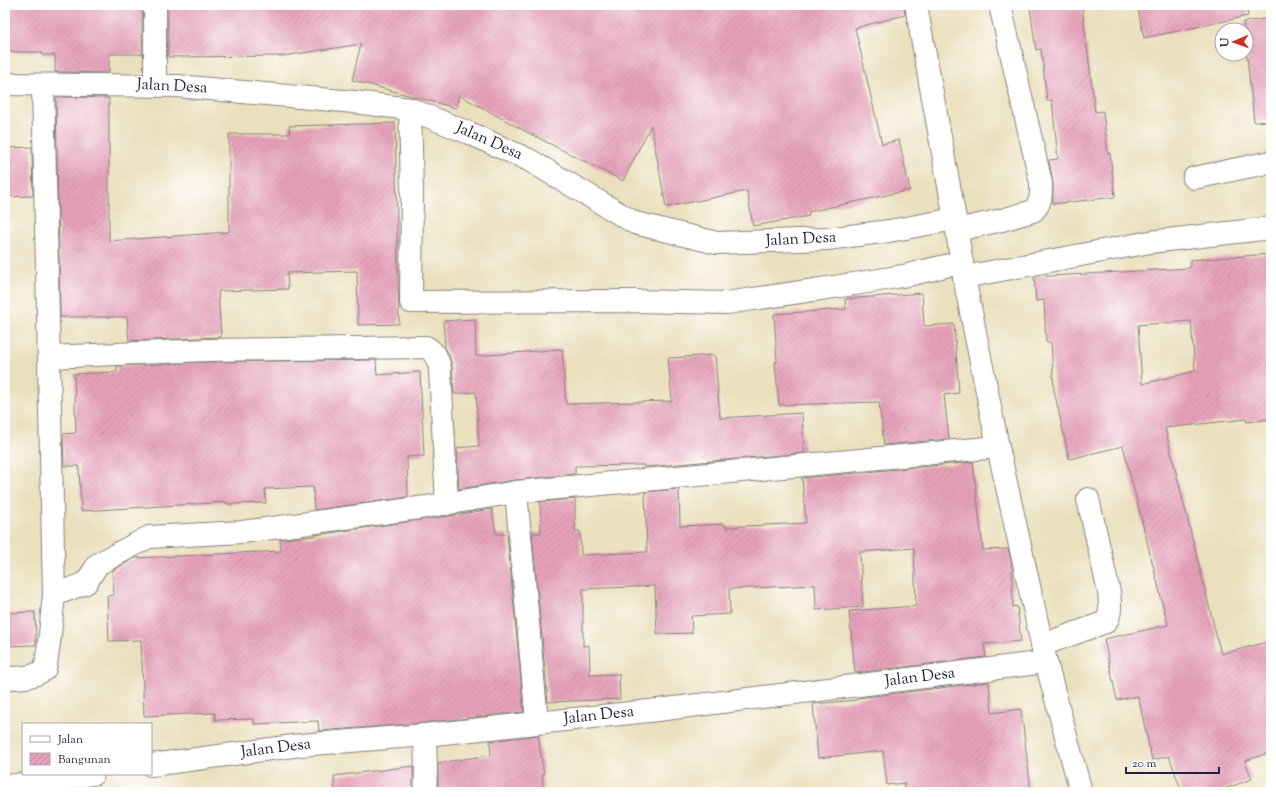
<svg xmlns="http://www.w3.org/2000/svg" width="1276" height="797" font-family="'Sorts Mill Goudy',serif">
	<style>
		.building { fill: url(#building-hatch); fill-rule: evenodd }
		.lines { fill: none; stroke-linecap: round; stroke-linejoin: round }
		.minor-casing { stroke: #86817c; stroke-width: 24 }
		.major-casing { stroke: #86817c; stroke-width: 24 }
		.minor { stroke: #fff; stroke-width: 22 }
		.major { stroke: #fff; stroke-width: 22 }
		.labels { text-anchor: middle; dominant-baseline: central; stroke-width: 3; stroke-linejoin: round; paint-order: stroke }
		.street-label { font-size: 16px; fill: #22223b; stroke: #fff }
	</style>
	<defs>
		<pattern id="building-hatch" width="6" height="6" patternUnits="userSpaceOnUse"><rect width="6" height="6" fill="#e6a1ba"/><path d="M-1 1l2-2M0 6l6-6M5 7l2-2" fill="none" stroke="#c58aa1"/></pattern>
	</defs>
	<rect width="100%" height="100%" fill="#fff"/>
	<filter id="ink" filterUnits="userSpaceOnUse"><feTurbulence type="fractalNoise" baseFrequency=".025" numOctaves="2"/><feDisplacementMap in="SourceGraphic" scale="8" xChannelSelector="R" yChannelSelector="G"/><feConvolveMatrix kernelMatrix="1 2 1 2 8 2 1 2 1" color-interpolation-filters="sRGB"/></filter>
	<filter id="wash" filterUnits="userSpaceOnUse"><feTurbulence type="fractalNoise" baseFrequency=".012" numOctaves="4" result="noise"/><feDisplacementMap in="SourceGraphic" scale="16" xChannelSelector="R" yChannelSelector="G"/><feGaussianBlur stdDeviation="0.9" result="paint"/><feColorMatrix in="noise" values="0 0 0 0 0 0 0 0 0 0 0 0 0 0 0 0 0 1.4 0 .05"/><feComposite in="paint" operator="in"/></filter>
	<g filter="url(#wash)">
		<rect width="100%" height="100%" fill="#ebe0bd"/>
		<g id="blocks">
			<g class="building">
				<path d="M5,5H142V54H109V73L55,72V55H42V52H5Z"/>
				<path d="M168,5H904L905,15L855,28L882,144L899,140L910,190L808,212L809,216L753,226L747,191L666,207L651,125L623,181L525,131L459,95L456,108L352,80L361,44L283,56L168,57Z"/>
				<path d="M1051,5H1082L1095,112L1103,111L1108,154L1110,153L1115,197L1053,204V183L1049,160L1058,159L1052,100L1047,101L1041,49L1036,50L1030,7Z"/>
				<path d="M1137,5H1246L1248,16L1144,38Z"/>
				<path d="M1271,18V121L1254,122L1246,47V30H1244L1243,22Z"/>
				<path d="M56,97L109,98V241L229,232V134H290L289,126L395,123L399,324L358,325L357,271L287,273L288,289L218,291L221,337L129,341L127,317H60Z"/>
				<path d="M32,147L33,196L5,197V148Z"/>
				<path d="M1271,254V419L1247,422L1246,419L1165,428L1221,654L1271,641V752L1245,761L1252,779L1216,792H1182L1169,756L1152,760L1138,696L1117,700L1104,639L1168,625L1123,446L1069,459L1054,390L1051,342H1046L1044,300L1036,301L1034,277L1190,268V260ZM1191,321L1195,371L1142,384L1138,325Z"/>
				<path d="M922,293L924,326L954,324L959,393L944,395L949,439L884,445L879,402L779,405L775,362H777L774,314L846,309L845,299Z"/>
				<path d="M475,319L476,356L562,349L566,404L672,401L668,358L715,355L720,418L802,413L804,453L644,467V465L575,466V474L515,480L459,489L457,448L479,446L476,392L454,394L452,366L449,355L445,348L443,321Z"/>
				<path d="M376,360L377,375L420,372L424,456L407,457L408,497L314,510L313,487L265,489L266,503L227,504V502L81,511L79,466H64L63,434L76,433L74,374L117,372V366L207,362Z"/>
				<path d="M973,462L983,550L1008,549L1012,566L1013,607L1017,606L1021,641L984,644L986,657L855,673L849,611L916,606L914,548L860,552L863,607L816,610L815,585L729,589L730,614L691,616L692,633L657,634L655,586L583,589V646L589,645L590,675L619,674L620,699L548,702L532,533H541L540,502L575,499V531H580L581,555L647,552L645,492L679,489L680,526L725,524V527L806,523L802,478Z"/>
				<path d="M492,509L496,534H507L524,712L424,723L319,731L318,721L254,724V719L215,720V713L144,716L141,640L109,641L107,596L114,595L112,571L135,558L281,551L280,539L315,536V535L448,516Z"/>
				<path d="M35,612L36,645L5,646V613Z"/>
				<path d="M989,682L992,713L1021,709L1031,792H905L904,783L887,785L883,751L818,758L813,704L857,700V698Z"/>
				<path d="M538,735L544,775H542L544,792H438V763L491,755L490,741Z"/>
				<path d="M413,766V792H335L334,776Z"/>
			</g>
		</g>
	</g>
	<g filter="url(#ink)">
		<use href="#blocks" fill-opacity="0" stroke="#86817c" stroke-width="1"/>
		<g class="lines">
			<defs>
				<g id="minor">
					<path d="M155,5V85"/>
					<path d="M5,84L177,86L354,102L410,109L469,133L529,160L635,223L717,243L827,239L889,231L955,219"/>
					<path d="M410,109L412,191L411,302L634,301L727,303L867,282L908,275L962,262"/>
					<path d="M1194,178L1271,162"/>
					<path d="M957,230L1002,220L1033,211C1042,203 1041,193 1041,183L1000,5"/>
					<path d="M964,277L1150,242L1271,228"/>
					<path d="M49,357L207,350L426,347C435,352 438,359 440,369L447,504"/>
					<path d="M516,492L537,722"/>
					<path d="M54,595L86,583L98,564L149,537L242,532L426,507L516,492L998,447"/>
					<path d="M1042,645L1106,622C1112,613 1110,602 1109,592L1088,499"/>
					<path d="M5,678C19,678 34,678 45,669C50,645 51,620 54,595L43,85"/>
					<path d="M151,765L301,745L425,735L658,710L1046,662"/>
					<path d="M5,786L45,782L93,774"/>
					<path d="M425,792L426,771L425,735"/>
				</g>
				<path id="major" d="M916,5L955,219L964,277L998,447L1046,662L1081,792"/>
			</defs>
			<use href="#minor" class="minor-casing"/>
			<use href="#major" class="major-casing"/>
			<use href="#minor" class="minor"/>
			<use href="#major" class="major"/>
		</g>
	</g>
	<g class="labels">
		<g class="street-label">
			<text transform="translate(172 87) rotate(3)">Jalan Desa</text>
			<text transform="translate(489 142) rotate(24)">Jalan Desa</text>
			<text transform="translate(801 240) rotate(-3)">Jalan Desa</text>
			<text transform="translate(920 678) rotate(-7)">Jalan Desa</text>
			<text transform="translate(599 716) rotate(-6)">Jalan Desa</text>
			<text transform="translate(276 749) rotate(-7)">Jalan Desa</text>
		</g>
	</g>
	<rect width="1276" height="797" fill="none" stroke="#fff" stroke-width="20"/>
	<rect x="22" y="723" width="130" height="52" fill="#ffffff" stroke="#a7a7b1"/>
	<rect x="30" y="736" width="20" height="6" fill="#ffffff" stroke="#a7a7b1"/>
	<text x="58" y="743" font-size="12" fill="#22223b">Jalan</text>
	<rect x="30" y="753" width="20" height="12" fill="url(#building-hatch)" stroke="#a7a7b1"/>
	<text x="58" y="763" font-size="12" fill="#22223b">Bangunan</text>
	<g transform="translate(1234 42) rotate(268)"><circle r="19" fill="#ffffff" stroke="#a7a7b1"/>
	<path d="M0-3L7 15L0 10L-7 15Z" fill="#c8321e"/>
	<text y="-6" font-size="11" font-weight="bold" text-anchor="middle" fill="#22223b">U</text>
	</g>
	<path d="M1126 767v6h93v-6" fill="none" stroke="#22223b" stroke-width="2"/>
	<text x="1132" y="767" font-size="12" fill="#22223b" stroke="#ffffff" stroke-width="3" paint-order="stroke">20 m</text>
</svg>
